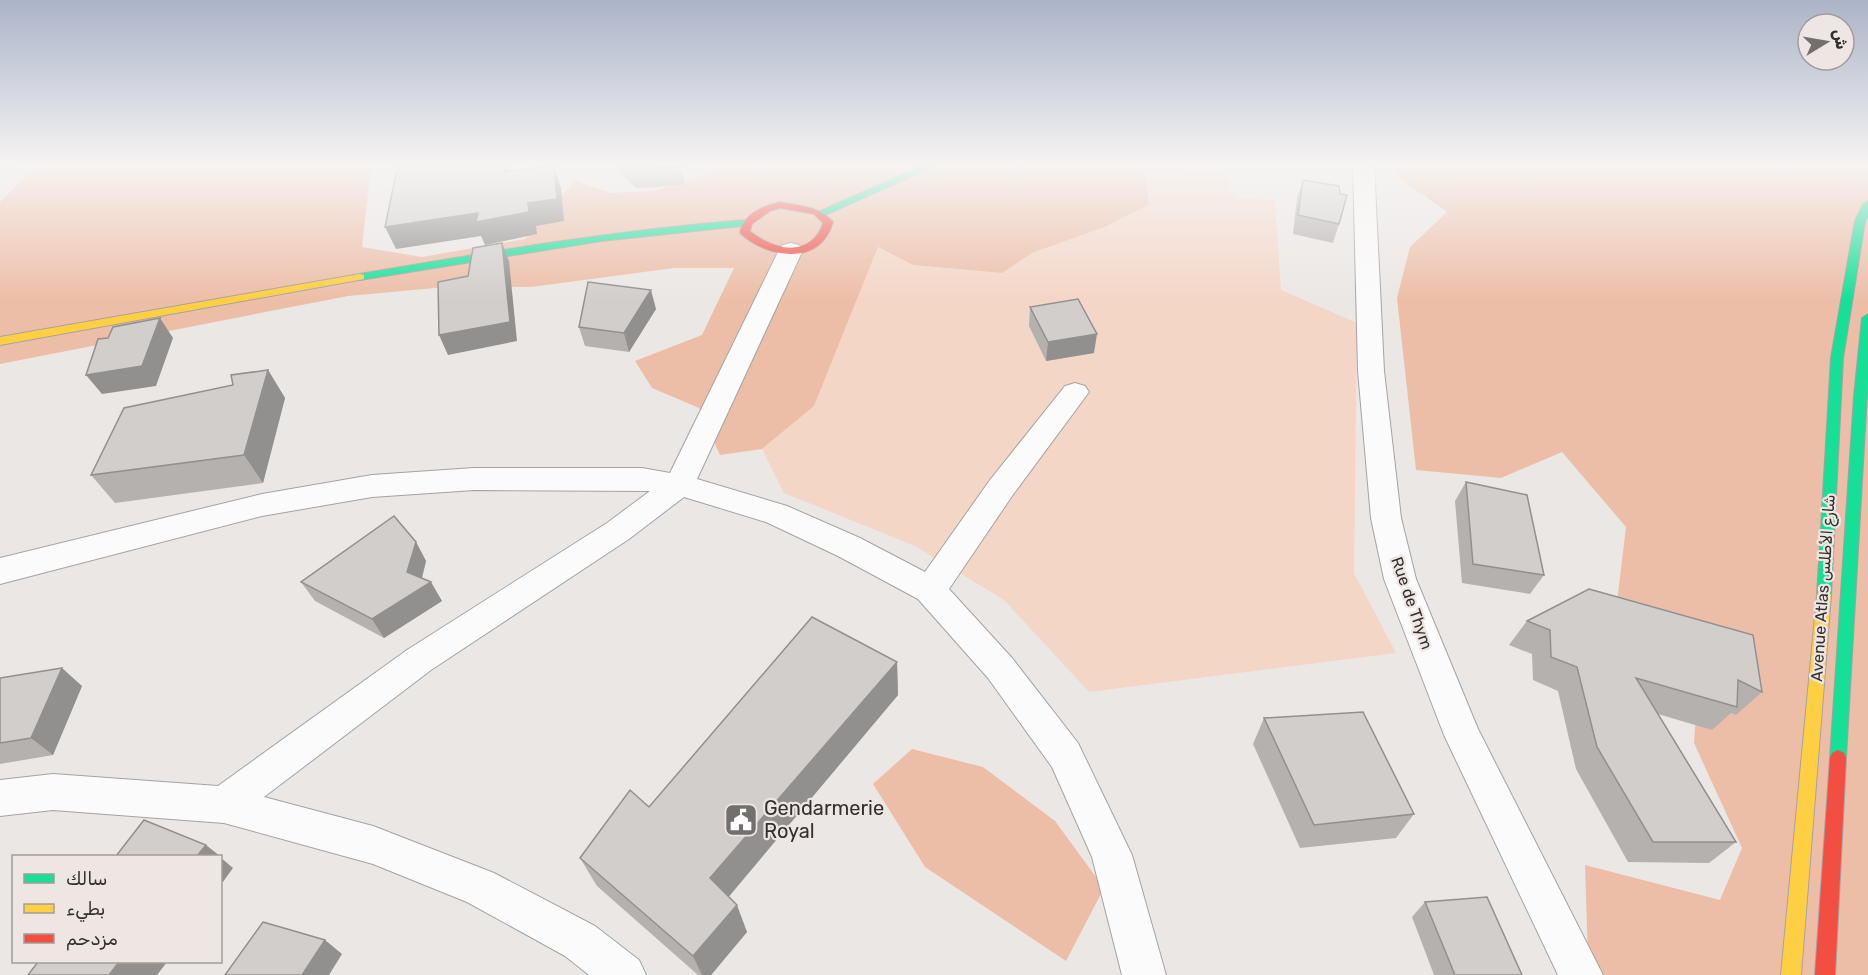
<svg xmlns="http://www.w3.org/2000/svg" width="1868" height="975" font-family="Rubik,'Noto Sans Arabic',sans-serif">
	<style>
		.green { fill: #f4d6c7 }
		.forest { fill: #edbea7 }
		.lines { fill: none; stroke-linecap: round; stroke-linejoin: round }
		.street-casing { stroke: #a5a2a1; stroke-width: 2 }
		.fast-casing { stroke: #a5a2a1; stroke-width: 2 }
		.slow-casing { stroke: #a5a2a1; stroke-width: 2 }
		.jam-casing { stroke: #a5a2a1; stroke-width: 2 }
		.street { fill: #fcfbfb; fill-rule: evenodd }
		.fast { fill: #16e098; fill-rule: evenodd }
		.slow { fill: #ffcf43; fill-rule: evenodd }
		.jam { fill: #f24e42; fill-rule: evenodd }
		.wall { fill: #b4b1af }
		.shaded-wall { fill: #92908f }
		.building { fill: #d1cecc; stroke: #92908f; stroke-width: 1.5 }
		.labels { text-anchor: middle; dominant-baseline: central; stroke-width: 4.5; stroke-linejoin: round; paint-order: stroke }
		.street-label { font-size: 16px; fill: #322f2e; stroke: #ede6e3 }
		.near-poi-label { font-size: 20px; fill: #322f2e; stroke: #ede6e3; text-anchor: start }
	</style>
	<rect width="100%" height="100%" fill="#ebe7e5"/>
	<path class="green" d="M1221,164L1235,198L1275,200L1281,290L1357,323L1354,573L1396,653L1089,692L1004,600L915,546L784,493L762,449L814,406L878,247L913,265L1002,273L1032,253L1107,226L1148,206L1144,173Z"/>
	<g class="forest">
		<path d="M38,164H382L370,175L362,247L422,257L525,239L575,180L610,193L653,191L711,173V164H1221L1145,173L1149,205L1107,226L1032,253L1002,273L913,265L878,247L814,406L762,449L720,455L699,408L652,388L635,361L702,335L734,268H674L531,287L457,286L348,296L0,364V202Z"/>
		<path d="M1386,164H1868V975H1598L1588,960L1585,865L1720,900L1742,848L1694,743L1698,685L1615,619L1626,527L1562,452L1501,478L1416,470L1397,298L1410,247L1447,212L1400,179Z"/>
		<path d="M912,749L983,767L1055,821L1104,888L1066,961L925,867L873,784Z"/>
	</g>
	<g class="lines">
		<defs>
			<g id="street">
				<path d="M1353,164H1374L1384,371L1401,518L1416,579L1478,729L1603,975H1558L1444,735L1384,579L1371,518L1358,371Z"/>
				<path d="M791,243L799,245L803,250L697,479L787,506L860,538L925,572L990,480L1065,386L1075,383L1085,386L1089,392L1012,496L949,589L1012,658L1078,743L1132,855L1166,975H1122L1092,857L1052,767L988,678L918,599L838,556L766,522L684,497L629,539L431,670L264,797L373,826L494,873L595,926L639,960L646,975H589L565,956L467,902L373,864L224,823L53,810L0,816V780L53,774L218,786L407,650L607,523L650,491L474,490L372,497L262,516L0,584V558L262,494L372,475L474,468H642L670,473L779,250L783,245Z"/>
			</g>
			<g id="fast">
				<path d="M926,164H939L825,215H817L816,213Z"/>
				<path d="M1868,201V215L1865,221L1843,358L1831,595L1829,599L1824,601L1819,599L1817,595L1831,358L1855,221L1863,204Z"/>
				<path d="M747,220L751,221V225L601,241L360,280L355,277L360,274C489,252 617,230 747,220Z"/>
				<path d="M1868,314V377L1846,758L1844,763L1838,766L1832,763L1830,758L1854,396L1862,318Z"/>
			</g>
			<g id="slow">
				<path d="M0,164H10L0,172Z"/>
				<path d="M360,274L364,275V279L0,345V337Z"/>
				<path d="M1824,589L1829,591L1831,595L1801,975H1781L1817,595L1819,591Z"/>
			</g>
			<g id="jam">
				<path d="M780,202C800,206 819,206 833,222C821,266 769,259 741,234L740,232C744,214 763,206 780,202ZM780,208L814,214L823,223C812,258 773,251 750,231L752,224L770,211Z"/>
				<path d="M1838,750L1844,753L1846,758L1835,975H1815L1830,758L1832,753Z"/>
			</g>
		</defs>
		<use href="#street" class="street-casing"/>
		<use href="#fast" class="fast-casing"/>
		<use href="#slow" class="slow-casing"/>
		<use href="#jam" class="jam-casing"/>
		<use href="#street" class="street"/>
		<use href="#fast" class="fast"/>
		<use href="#slow" class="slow"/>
		<use href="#jam" class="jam"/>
	</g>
	<g class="wall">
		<path d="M617,164H678L681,167L685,185L636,188L620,173Z"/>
		<path d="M1303,180L1339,224L1333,243L1293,234L1297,198Z"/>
		<path d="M1030,307L1094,353L1046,361L1029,326Z"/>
		<path d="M656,309L629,352L585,346L579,327Z"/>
		<path d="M268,370L285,398L263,483L115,503L91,475L233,385Z"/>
		<path d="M1466,482L1544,575L1530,594L1462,583L1455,501Z"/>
		<path d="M416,542L426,561L422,578L442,601L384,638L315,601L301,582Z"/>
		<path d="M1589,589L1762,692L1736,715L1731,713L1712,730L1658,714L1736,842L1709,863L1628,862L1576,769L1558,691L1533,680L1532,654L1509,645L1527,621Z"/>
		<path d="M897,662L898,695L728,897L747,932L711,975H698L597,886L580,858L649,807Z"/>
		<path d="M0,678L82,686L53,755L0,764Z"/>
		<path d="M1264,718L1414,814L1396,838L1300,848L1253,744Z"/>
		<path d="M1425,902L1522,975H1434L1412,917Z"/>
	</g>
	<g class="shaded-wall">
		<path d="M503,164H509L511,194L504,172Z"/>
		<path d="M554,166L561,188L564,221L536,226L537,234L485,245L481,236L396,249L385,227L528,203Z"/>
		<path d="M502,243L509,261L517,341L448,355L439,335Z"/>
		<path d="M651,290L656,309L629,352L624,333Z"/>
		<path d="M160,318L173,338L156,386L102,394L86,375Z"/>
		<path d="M1097,334L1094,353L1046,361L1048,342Z"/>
		<path d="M268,370L285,398L263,483L244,455Z"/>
		<path d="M416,542L426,561L419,589L431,582L442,601L384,638L372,619Z"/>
		<path d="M897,662L898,695L721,906L710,878Z"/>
		<path d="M62,668L82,686L53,755L31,738Z"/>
		<path d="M206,845L220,856H197Z"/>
		<path d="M220,857L233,868L220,886Z"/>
		<path d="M737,905L747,932L711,975H702L693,956Z"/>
		<path d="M325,940L342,954L329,975H302Z"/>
		<path d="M119,962H167L157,975H109Z"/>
	</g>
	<g class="building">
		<path d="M398,164H503L504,172L554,166L557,199L528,203L529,212L476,222L478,213L385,227Z"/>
		<path d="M626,164H678L681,167L631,169Z"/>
		<path d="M1303,180L1339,186L1340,194L1347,195L1339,224L1298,215Z"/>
		<path d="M502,243L510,322L439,335L438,282L468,276L473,248Z"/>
		<path d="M588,282L651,290L624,333L579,327Z"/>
		<path d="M1078,299L1097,334L1048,342L1030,307Z"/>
		<path d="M160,318L142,366L86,375L98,339L108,338L113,327Z"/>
		<path d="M268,370L244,455L91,475L124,408L233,385L231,375Z"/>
		<path d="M1466,482L1527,495L1544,575L1473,564Z"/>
		<path d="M394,516L416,542L407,572L431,582L372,619L301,582Z"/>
		<path d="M1589,589L1753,635L1762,692L1738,680L1737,707L1636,678L1736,842H1653L1597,747L1577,667L1551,657L1550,630L1527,621Z"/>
		<path d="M812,617L897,662L710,878L737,905L693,956L580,858L630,790L649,807Z"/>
		<path d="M62,668L31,738L0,743V678Z"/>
		<path d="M1363,712L1414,814L1314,825L1264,718Z"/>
		<path d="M144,820L206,845L197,856H116Z"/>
		<path d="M1487,897L1522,975H1455L1425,902Z"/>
		<path d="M263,922L325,940L302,975H225Z"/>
		<path d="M38,962H119L109,975H28Z"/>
	</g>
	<linearGradient id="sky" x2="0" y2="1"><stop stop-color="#abb4c8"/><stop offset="0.55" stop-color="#f6f4f3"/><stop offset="1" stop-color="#f6f4f3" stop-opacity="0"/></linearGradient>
	<rect width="1868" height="300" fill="url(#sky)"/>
	<defs>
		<symbol id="civic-square" viewBox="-11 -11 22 22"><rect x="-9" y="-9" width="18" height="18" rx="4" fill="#736f6e" stroke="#ede6e3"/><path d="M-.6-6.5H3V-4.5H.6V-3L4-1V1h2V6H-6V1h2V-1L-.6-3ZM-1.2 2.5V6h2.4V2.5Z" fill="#fff"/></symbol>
	</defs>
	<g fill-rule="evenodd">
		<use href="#civic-square" x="722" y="801" width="38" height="38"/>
	</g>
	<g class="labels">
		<g class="street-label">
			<text transform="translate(1823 588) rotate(-86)">Avenue Atlas شارع الأطلس</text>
			<text transform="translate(1412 603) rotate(71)">Rue de Thym</text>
		</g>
		<g class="near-poi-label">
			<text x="764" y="808">Gendarmerie<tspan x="764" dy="23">Royal</tspan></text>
		</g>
	</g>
	<rect x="12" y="855" width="210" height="108" fill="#ede6e3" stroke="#a29d9b" stroke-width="1.5"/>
	<rect x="24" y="874" width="30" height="9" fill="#16e098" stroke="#a29d9b" stroke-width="1.5"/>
	<text x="66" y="885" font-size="18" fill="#322f2e">سالك</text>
	<rect x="24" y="904" width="30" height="9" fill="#ffcf43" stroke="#a29d9b" stroke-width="1.5"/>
	<text x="66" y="915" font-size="18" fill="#322f2e">بطيء</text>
	<rect x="24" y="934" width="30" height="9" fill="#f24e42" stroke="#a29d9b" stroke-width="1.5"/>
	<text x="66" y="945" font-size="18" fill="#322f2e">مزدحم</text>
	<g transform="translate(1826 42) rotate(79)"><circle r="28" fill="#ede6e3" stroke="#a29d9b" stroke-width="1.5"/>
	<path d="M0-4.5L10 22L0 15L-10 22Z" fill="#736f6e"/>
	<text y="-9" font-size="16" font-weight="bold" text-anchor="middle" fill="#322f2e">ش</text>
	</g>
</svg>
